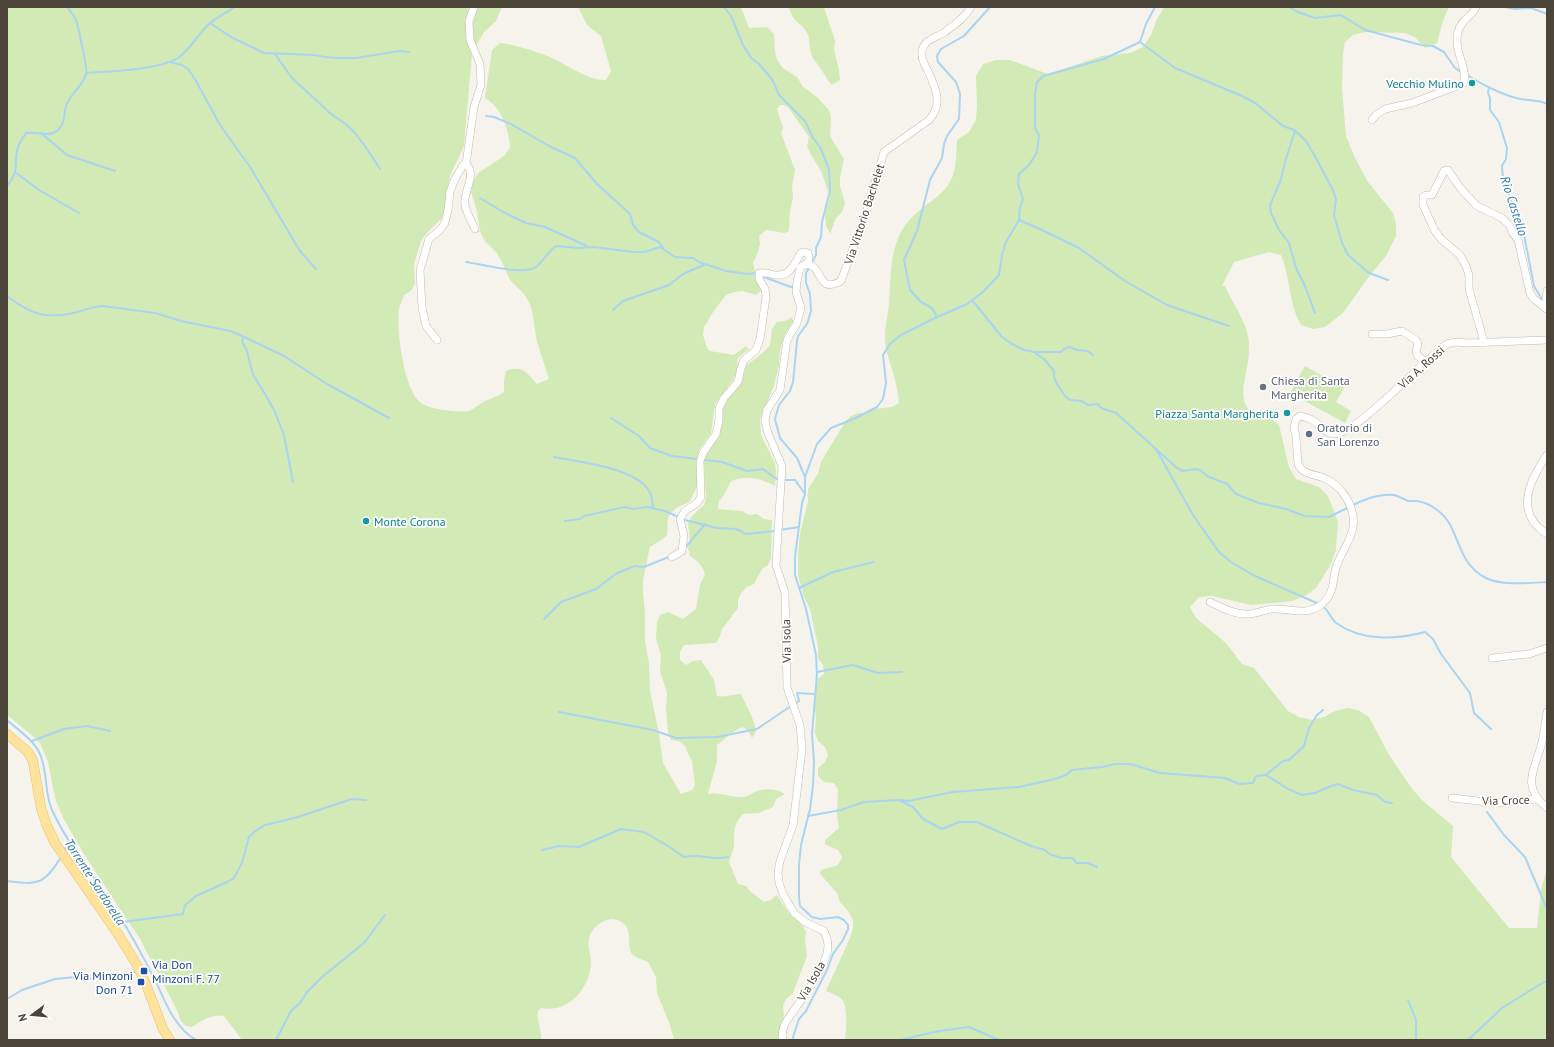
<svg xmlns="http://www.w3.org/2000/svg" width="1554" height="1047" font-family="'PT Sans',sans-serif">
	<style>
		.green { fill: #d2eab5 }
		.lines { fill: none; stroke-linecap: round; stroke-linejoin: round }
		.stream { stroke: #a9d4f2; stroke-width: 2 }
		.minor-casing { stroke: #c2bbae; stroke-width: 8 }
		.major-casing { stroke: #e6c16a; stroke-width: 10 }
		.minor { stroke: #fff; stroke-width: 7 }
		.major { stroke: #ffe39c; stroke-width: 9 }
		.culture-dot { fill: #0f9aa8; stroke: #fff; stroke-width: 1.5 }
		.worship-dot { fill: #6b7280; stroke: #fff; stroke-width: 1.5 }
		.service-dot { fill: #5c6f8a; stroke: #fff; stroke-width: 1.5 }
		.transit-dot { fill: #1a4fb4; stroke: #fff; stroke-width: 1.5 }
		.labels { text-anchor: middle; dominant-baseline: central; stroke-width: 3.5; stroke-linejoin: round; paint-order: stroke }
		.culture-label { font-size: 12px; fill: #0d838f; stroke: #fff; text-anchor: end }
		.street-label { font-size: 12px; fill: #4b4439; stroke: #fff }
		.worship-label { font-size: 12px; fill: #5b616d; stroke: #fff; text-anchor: start }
		.service-label { font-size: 12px; fill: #4e5e75; stroke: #fff; text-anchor: start }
		.transit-label { font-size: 12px; fill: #164399; stroke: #fff; text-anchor: start }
		.water-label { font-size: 13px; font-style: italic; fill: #2e7ab2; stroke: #fff }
	</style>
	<rect width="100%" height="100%" fill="#f6f3ec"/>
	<g class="green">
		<path d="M7,7H502L496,21L484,32L472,53L464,146L450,176L443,217L426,234L421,241L414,265L415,283L412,290L404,295C403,300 400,304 399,309C396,330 404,390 421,403C428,409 459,413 469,411C474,409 480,404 485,401C492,398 497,397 504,392V381L506,371C523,365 526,372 537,384L549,379L537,342L532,311L529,302L524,294L510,280L502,262L497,253L484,240L480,231L477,211L471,192L473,182L478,173L504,156L510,148C509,129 502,108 485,98L492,50L500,43C512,44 543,53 554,59C571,67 587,80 606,80L611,71L601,36L587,25L578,7H741L749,28L767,27L774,34L775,52L777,60L783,68L798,78L802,86L817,97L829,110L831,118L830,136L844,159L840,177V186L845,203L842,212L836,218L830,234L826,225L825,215L830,197L821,171L811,155L807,146L809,137L788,107L784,105H780L777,109L783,128L781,133L795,170L792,186L793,198L790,211L789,228L788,232L784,233L766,230L759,236L760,244L758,252L753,263L757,280L762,290L756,295L743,291L734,292L726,295L715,309L704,327L703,335L707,348L710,351L734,355L746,346L749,349L739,357L737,361L738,369L735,377L715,404L711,433L699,450L698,462V484L691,499L689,502L676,508L670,514L668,518L667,535L664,538L650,547L649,551L643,580V594L645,612V641L649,664L650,691L659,734L663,763L681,794L692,790L695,785L692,761L688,754L685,746L679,741L671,740L668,733L666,709L667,693L660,671L661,655L656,639L657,622L660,615L668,612L683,619L696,609L700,585L705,574C702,565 698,561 690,556L688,548L690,540L688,523L692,516L704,505L706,498L704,463L705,455L719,437L723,409L727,401L742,382L746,366L765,351L770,345L772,329L777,322L785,321L792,317L793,321L784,336L780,350L779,365L774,386L760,419L761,435L775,463L776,472L775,486C760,478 747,475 731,481L724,495L719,501L718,509L742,511L749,515L757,514L764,519L772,520L771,558L768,565L762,569L754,584L747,587L741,593L738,600V608L722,629L720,636L716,643L684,645L680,652V660L686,665L693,661L701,660L714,680L717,696C726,698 732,694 741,694C747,708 753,715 756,731L752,738L749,732L743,727L736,730L717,745V761L708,794C720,792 728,797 740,797C746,798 749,795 755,792C764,788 777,788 785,794L776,799L773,807L759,813L743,814L738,820L735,827L734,835V847L729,862L738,884L746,886L751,892L764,902L771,900L777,895L788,912L802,925L806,932L805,940L807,956L793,993L786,999L783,1006L784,1018L779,1032L780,1040H674L670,1025L657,993L656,977L648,962C644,960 638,958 634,956C624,949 636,929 620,921C607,915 593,925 589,938C587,946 591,955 591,963C590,988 568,1014 541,1008L538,1011C536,1020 542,1030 541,1040H242L224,1016C212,1014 202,1020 192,1027L186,1026L181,1021L176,1008L140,939L87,859L63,818L55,798L48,762L40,743L35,738L7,715Z"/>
		<path d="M789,7H824L835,41L834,50L839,70L840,80L832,85C827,80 825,75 821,69C818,64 813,60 811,53C809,47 810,40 808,35C803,22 793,25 789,7Z"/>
		<path d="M1164,7H1449L1443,21L1437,43L1425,48L1416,38L1405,33L1365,32L1353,35L1345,42L1343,53L1342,88L1346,136L1355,158L1368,182L1393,213L1396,224V236L1386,256L1370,275L1343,313L1325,327L1313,329L1301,325C1288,302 1291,279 1281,255L1269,252L1234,262L1222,286H1225C1232,303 1245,319 1248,336C1250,345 1249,359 1247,367C1245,380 1239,396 1248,409C1250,412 1254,415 1257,417H1269L1279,425L1289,467L1296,479L1319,487L1328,496L1338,522L1336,550L1331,564L1316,588L1305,596L1292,601L1251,605L1212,596L1199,597L1190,607L1196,618L1226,643L1242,664L1254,668L1288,711L1299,717L1312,720L1324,717L1335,711L1347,708L1358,710L1369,717L1389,755L1413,790L1422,800L1453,826L1451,857L1509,928H1537L1541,890L1547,868V1040H845C846,1031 848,1009 843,1001C840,996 831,993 826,991L850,938L853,928V920L849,912L840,902L837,893L820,874L821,870L838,865L842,857L838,850L825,844V840L839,828L837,815L838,790L834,783L824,782L818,776V768L825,762L828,755L825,747L818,741L815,733L816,717L814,700L818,679L824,674L823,665L818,658V646L810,609L804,597L798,575V558L800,533L808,501V489L818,474L821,462L845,422L851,416L859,413H863L875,409L892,407L899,403C898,384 890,366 886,348C883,334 887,319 889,305C891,281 889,257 900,234C911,210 939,201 950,182C957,170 956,153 957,140L969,132L976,120L977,106L976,76L983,64L996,60H1010L1048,74L1102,56L1130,53L1143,47L1151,35L1156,21Z"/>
		<path d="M1305,366L1344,388L1336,402L1351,411L1345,423L1290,393Z"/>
	</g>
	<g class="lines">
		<g class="stream">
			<path d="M724,7L731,16L743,45L751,58L758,63L772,79L779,95L805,121L813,138L820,147L829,169L830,191L822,222L821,237L816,248V255L806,273V283L810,294L811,311L807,324L798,336L797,341L793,382L790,391L779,405L775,419L780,438L797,458L805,477"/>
			<path d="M1289,7L1298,12L1315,18L1341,15L1365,30L1421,45L1433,46L1444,52L1455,68L1461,72"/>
			<path d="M1505,7L1515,9L1531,8L1547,14"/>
			<path d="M210,23L231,37L264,53L314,55L325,57L337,58H356L400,51L409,52"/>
			<path d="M1140,42L1175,68L1242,96L1255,103L1283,126L1294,130L1299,134L1306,141L1317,160L1332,188L1336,199L1334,215L1342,243L1348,255L1369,273L1388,280"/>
			<path d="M275,54L292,78L331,114L347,125L355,133L365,146L380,169"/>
			<path d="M169,62L182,65L188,69L196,81L220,125L250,167L300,251L316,269"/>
			<path d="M87,73C111,71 158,70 178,58C191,49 198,34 209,24C217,17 227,12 235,7"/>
			<path d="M1467,75C1479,83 1501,94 1516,98C1526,101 1538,99 1547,104"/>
			<path d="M1489,87L1488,93L1490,98V110L1499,122L1507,148L1506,159L1502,166L1503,179L1524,235L1534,286L1543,301"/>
			<path d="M486,116L494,117L511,124L551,147L575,158L597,184L630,214L633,225L639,232L659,242L664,249"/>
			<path d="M1295,131L1286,159L1280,182L1270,205L1271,213L1279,230L1289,243L1296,268L1305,286L1315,313"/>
			<path d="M41,133L67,155L115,171"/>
			<path d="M15,172L39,190L79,213"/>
			<path d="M7,186C21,169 13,163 18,147C19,143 23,138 26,133C36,131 50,138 58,130C67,122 62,111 68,102C73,92 83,85 86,74C88,70 78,26 76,20C74,15 70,11 67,7"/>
			<path d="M480,198L503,212L526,223L545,227L587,246"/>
			<path d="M1019,220L1042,230L1079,248L1125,281L1167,305L1229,326"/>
			<path d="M466,262C481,264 524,276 536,267C543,261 548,252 556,246L578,248L594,247L633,252H645L660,247L675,257L693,258L699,262L726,271L748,274L758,273"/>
			<path d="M761,276L791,287L794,286"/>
			<path d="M7,296C29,313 45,320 73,313C83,311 93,306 103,306L155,313L181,321L230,331L240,335L284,356L327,384L389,418"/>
			<path d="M972,300L1002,337L1012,344L1024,350L1034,352L1045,360L1054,371V377L1057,384L1065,396L1070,400L1082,401L1088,405L1098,404L1101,408L1116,413L1177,468L1183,471L1195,469L1200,470L1207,476L1227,484L1236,494L1259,503L1286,509L1305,516L1329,517L1349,507"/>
			<path d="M613,310L623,301L669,285L683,274L706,264"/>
			<path d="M937,317L932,308L921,302L910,290L904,260L917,231L930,180L942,158L944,144L947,136L959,119L960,94L956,82L938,62L937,56L941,49L964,36L990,7"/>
			<path d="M244,337L242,341L247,351L253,375L262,389L274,410L284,435L293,482"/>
			<path d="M1034,352H1061L1064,349L1070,347L1077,350L1088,351L1093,355"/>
			<path d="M611,418L639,436L650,448L672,456L722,462L747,471L763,469L778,480H795L805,494"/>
			<path d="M1156,449L1193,515L1219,552L1231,562L1253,575L1319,604"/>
			<path d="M554,457C578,462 642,468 651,495C652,499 653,504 653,508"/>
			<path d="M1353,505C1365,499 1380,493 1394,495C1399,496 1403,499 1408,501C1411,501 1414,501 1417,501C1424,502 1432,506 1437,510C1461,526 1454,562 1486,578C1501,586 1530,583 1547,582"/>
			<path d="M565,521L580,519L584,516L625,507L633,509L647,507L665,511L685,520L717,528L735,529L741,531L745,534L776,531"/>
			<path d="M780,530L799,527"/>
			<path d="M685,548L705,524"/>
			<path d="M799,588L833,572L874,562"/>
			<path d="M1322,606C1329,610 1330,618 1336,623C1361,641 1395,640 1425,632L1433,639L1441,654L1470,693L1474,713L1491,729"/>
			<path d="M544,619L561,602L596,589L617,573L635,566L644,567L671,556"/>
			<path d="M817,672L853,665L878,673L902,672"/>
			<path d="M795,704L799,701L797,693L814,694"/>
			<path d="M559,712L653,730L676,738L717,737L757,729L791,706"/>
			<path d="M7,720C18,730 34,740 40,754C48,772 44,792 52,810C68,845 94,875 114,907C130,932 144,958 157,984C166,1004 176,1029 196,1040"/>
			<path d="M32,741L64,729L87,726L110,731"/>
			<path d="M1266,775L1283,761L1289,760L1304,746L1309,728L1317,715L1323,710"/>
			<path d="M901,801L913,807L923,819L942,829L959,822H977L1031,846L1045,850L1049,854L1062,858H1073L1076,863H1088L1097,867"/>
			<path d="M1487,812L1504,835L1525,857L1547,909"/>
			<path d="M808,816L841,810L864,802L899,800L908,801L953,792L1019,787L1055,779L1066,775L1072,770L1102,767L1115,764H1130L1160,773L1225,778L1239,784L1253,783L1256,776L1266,775L1288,789L1302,795L1315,793L1331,786L1338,784L1353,790L1377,795L1385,802L1392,803"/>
			<path d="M542,850L559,846L579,847L621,829L644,832L668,846L684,857C699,853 713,861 728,857"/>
			<path d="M64,851L67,846L71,844"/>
			<path d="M7,881C38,885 44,885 61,857"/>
			<path d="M123,922L183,914L185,905L196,896L227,882L234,878L242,863L249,837L254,832L265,825L298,817L352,799L366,800"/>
			<path d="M7,999L22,990L55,979L76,977L92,979L136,972"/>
			<path d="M1408,1000L1416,1020V1040"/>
			<path d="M276,1040L291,1011L300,1003L307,992L322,977L364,943L385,915"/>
			<path d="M794,1040L793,1037L799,1019L806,1011L827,970L833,954L843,940L848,929V925L844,920L838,917L820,919L812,917L800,906L799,898V865L801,845L810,809L813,786L814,762L812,734L817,674L816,655L806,609L795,575V557L802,503L805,494V477L817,444L831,428L856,418L877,407L883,399L886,383L883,355L890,344L901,335L935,318L967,304L983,292L999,275L1002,255L1006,242L1019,220L1020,207L1023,199L1018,184L1019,174L1029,165L1037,152L1039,135L1035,128V95L1037,82L1043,76L1104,59L1140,42L1146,24L1155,7"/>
			<path d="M900,1040L939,1031L969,1027L999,1040"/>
			<path d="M1468,1040L1502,1008L1544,982H1547"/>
		</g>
		<defs>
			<g id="minor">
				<path d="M1372,120L1376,115L1385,109L1412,103L1460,85L1464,83C1468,68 1453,51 1458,32C1461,19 1472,17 1476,7"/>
				<path d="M466,164C478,175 462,192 465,206C467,214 472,222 475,229"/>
				<path d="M1545,308L1547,291"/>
				<path d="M1372,334H1387L1402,331L1416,340L1418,344L1416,352L1418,356L1426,363"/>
				<path d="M437,340L426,326L422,307L420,270L429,239L440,230L445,223L448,210L450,192L454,181L463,165L466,164L474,107L481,85L480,64L470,40L469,21L474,7"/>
				<path d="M1484,342L1469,289V275L1466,266L1460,255L1442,240L1435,231L1423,205V197L1426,195H1432L1444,171L1448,170L1461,189L1477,206L1502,218L1510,226L1512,232L1518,240L1530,293L1534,299L1547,309"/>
				<path d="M1547,455C1529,481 1514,513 1547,534"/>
				<path d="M672,557L682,551L684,536L680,519L685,511L697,503L701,497L700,461L703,453L716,434L719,420V408L724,398L738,382L741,368L744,360L756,350L760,339L766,297L765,289L759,279V273C764,272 767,273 771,274C789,279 793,266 801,253L805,252L808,253L809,258L808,264"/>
				<path d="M1210,602C1221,607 1233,614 1245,614C1253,615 1263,610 1272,609C1289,608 1307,617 1322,604C1337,591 1331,577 1338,562C1346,544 1359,529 1351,508C1348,498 1338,485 1328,480C1317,473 1304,477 1298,464L1296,437L1294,427L1296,419L1300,416C1304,417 1309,418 1312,420C1320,424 1324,434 1335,434C1355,435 1426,358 1447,344L1455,342L1468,343L1547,340"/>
				<path d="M1492,658L1529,654L1547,648"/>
				<path d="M1547,712C1545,724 1544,735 1541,746C1533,773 1522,787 1547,808"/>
				<path d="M1452,798L1496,803L1537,799"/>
				<path d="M783,1040C780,1027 788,1019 795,1009C805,994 828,964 828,946C828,940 826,936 824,931L805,922L794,913L783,894L779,883L778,872L780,861L793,825L802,750L801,736L800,725L787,687L785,593L776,565L782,466L768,433L765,421L767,410L780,390L787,340L797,323L801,308L796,292L797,282L800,268L805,264C824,264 816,295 841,281L866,213L884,152L929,120C944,104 935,86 927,69C924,64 921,57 922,51C924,39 936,38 945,32C954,25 966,17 971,7"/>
			</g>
			<path id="major" d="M7,734L28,752L33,761L41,808L47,826L55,843L118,934L137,965L147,987L163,1029L170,1040"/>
		</defs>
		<use href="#minor" class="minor-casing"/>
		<use href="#major" class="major-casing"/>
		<use href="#minor" class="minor"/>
		<use href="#major" class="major"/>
	</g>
	<g class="culture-dot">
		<circle cx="1472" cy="83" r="4"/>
		<circle cx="1287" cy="413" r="4"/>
		<circle cx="366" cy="521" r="4"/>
	</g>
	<circle class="worship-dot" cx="1263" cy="387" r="4"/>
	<circle class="service-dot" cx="1309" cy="434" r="4"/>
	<g class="transit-dot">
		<rect x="140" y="967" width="8" height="8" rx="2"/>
		<rect x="137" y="978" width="8" height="8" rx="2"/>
	</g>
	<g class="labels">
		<g class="culture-label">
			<text x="1464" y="83">Vecchio Mulino</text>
			<text x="1279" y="413">Piazza Santa Margherita</text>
			<text x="374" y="521" text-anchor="start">Monte Corona</text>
		</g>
		<g class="street-label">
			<text transform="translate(864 214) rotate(-72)">Via Vittorio Bachelet</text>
			<text transform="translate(1421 367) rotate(-42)">Via A. Rossi</text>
			<text transform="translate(786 641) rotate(-91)">Via Isola</text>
			<text transform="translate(1506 800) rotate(-2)">Via Croce</text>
			<text transform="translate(811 981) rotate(-60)">Via Isola</text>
		</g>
		<g class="worship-label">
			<text x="1271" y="380">Chiesa di Santa<tspan x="1271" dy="14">Margherita</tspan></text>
		</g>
		<g class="service-label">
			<text x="1317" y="427">Oratorio di<tspan x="1317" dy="14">San Lorenzo</tspan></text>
		</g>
		<g class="transit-label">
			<text x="152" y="964">Via Don<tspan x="152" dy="14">Minzoni F. 77</tspan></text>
			<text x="133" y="975" text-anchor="end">Via Minzoni<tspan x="133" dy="14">Don 71</tspan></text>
		</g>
		<g class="water-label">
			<text transform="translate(1514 206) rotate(72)">Rio Castello</text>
			<text transform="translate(95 882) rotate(57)">Torrente Sardorella</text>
		</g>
	</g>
	<rect width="1554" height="1047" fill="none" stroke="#4b4439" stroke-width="16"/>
	<g transform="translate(32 1015) rotate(254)" stroke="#ffffff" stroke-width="3" paint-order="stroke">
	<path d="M0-3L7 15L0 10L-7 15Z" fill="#4b4439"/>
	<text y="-6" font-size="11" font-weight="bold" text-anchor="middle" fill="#4b4439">N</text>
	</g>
</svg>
